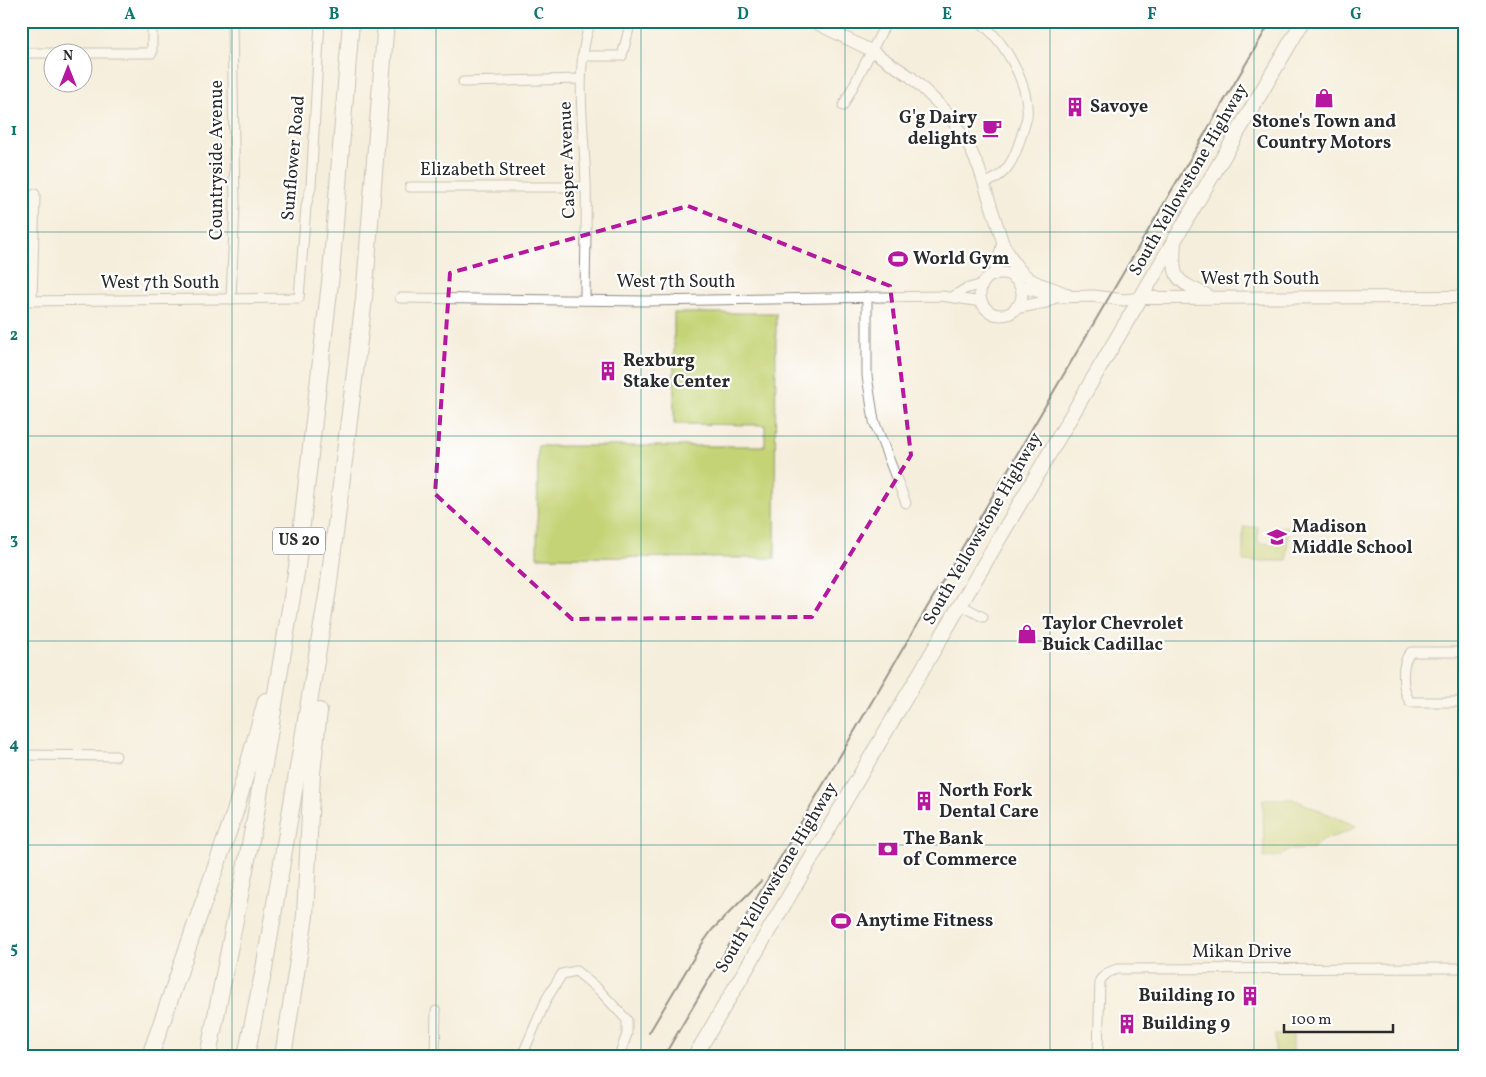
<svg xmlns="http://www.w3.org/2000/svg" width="1486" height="1077" font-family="Vollkorn,serif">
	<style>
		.green { fill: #c4d375; stroke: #787f50 }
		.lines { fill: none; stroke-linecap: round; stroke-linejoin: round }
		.minor-casing { stroke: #908c84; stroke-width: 11 }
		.tertiary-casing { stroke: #908c84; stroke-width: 13 }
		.secondary-casing { stroke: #908c84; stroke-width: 14 }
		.primary-casing { stroke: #908c84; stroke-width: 16 }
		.motorway-casing { stroke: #908c84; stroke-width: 18 }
		.minor { stroke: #fff; stroke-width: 9 }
		.tertiary { stroke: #fff; stroke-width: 11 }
		.secondary { stroke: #fff; stroke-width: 12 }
		.primary { stroke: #fff; stroke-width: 14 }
		.motorway { stroke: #fff; stroke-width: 16 }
		.rail { stroke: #2b2b2b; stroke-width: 2 }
		.marked { fill: none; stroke: #b5179e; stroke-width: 4; stroke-dasharray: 10 6; stroke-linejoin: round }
		.grid { fill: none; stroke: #0f766e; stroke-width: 1; stroke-opacity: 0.55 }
		.labels { text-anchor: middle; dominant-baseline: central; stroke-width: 4.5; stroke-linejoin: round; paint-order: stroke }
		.shield { fill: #fff; stroke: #6b6b6b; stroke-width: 1 }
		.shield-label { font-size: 16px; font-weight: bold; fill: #2b2b2b }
		.poi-label { font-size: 18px; font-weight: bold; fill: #2b2b2b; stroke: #fff; text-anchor: start }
		.street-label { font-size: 18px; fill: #2b2b2b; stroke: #fff }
		.neatline { fill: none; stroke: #0f766e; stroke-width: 2 }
		.grid-label { font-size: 16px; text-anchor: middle; font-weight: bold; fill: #0f766e }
	</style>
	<rect width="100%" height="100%" fill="#fff"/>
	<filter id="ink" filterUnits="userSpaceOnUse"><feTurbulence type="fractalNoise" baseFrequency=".02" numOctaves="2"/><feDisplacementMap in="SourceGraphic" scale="10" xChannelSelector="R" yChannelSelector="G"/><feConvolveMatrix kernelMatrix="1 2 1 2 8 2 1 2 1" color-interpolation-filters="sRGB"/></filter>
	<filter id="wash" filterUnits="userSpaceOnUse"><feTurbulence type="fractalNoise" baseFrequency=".0096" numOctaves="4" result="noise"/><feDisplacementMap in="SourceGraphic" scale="20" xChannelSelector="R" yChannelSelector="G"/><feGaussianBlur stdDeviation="1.12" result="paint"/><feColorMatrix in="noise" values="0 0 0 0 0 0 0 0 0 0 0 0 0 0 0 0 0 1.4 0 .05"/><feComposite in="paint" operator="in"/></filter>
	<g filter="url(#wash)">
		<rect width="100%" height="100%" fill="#f6eedd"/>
		<g class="green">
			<path d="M674,313H776L775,558L537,557L538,446H765V425L674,424Z"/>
			<path d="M1243,527H1258V543L1274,544L1275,527H1288L1287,561H1243Z"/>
			<path d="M1263,799H1293L1356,826C1343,838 1322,835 1313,849L1289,850L1280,856L1264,858Z"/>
			<rect x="1275" y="1035" width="18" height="21"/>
		</g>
	</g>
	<g filter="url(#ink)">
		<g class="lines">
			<defs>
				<g id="minor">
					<path d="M978,21C1004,39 1030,85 1027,117C1025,126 1021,137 1018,146C1012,164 1003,178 984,183"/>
					<path d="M21,53H52"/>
					<path d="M82,53H152V21"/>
					<path d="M582,56H622L631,21"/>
					<path d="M463,82L581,79"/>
					<path d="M843,106L887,21"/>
					<path d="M410,187H586"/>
					<path d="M867,297V376L874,421L906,503"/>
					<path d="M952,297L965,289L983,284"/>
					<path d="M400,298L647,301L941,296L982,302"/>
					<path d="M231,299L235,205L232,21"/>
					<path d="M585,300C585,262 587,223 586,185C585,135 573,67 591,21"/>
					<path d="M21,301L299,298L306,206L311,187L320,21"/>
					<path d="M32,301L35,194"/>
					<path d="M959,604L983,617"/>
					<path d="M1465,652H1411C1400,663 1402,690 1410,702H1465"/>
					<path d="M21,755L116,756"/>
					<path d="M21,812L25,755"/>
					<path d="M435,1056L436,1011"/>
					<path d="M522,1056L547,998L562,974L576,971L599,990L627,1020V1034L619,1056"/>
					<path d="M1098,1056L1100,980L1107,973L1117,969L1465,968"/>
				</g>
				<g id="tertiary">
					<path d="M811,21L872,51L911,77L947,112L967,142L979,168L1003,243L1013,260L1015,279"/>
					<path d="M1014,262C1033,289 1044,281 1070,296"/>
					<circle cx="1001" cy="294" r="21"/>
					<path d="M994,275L1003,243"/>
					<path d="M1020,286L1055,297L1094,296L1124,300L1142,298"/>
					<path d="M1015,308L1046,302L1055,297"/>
				</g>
				<g id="secondary">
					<path d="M1175,240C1173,278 1172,279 1207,295"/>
					<path d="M1142,298L1465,297"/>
				</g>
				<path id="primary" d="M695,1056C895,710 1102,367 1303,21"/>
				<g id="motorway">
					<path d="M150,1056L235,812L266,701"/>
					<path d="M208,1056L255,819L297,567L331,274L351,21"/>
					<path d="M246,1056L264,969L328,590L364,299L386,21"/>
					<path d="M283,1056L305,916L312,773L319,711"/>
				</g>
			</defs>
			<use href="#minor" class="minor-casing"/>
			<use href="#tertiary" class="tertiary-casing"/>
			<use href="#secondary" class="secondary-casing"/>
			<use href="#primary" class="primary-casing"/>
			<use href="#motorway" class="motorway-casing"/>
			<use href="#minor" class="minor"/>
			<use href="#tertiary" class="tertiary"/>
			<use href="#secondary" class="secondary"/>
			<use href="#primary" class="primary"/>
			<use href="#motorway" class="motorway"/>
			<g class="rail">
				<path d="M649,1033L702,944L712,930L761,881"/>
				<path d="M664,1056L1271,21"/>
			</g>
		</g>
	</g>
	<path d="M0 0H1486V1077H0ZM688,206L890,286L911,455L812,617L572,619L435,494L450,273Z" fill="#f6eedd" fill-opacity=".55" fill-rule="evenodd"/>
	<path class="marked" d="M688,206L890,286L911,455L812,617L572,619L435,494L450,273Z"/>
	<path class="grid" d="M232,21V1056M436,21V1056M641,21V1056M845,21V1056M1050,21V1056M1254,21V1056M21,232H1465M21,436H1465M21,641H1465M21,845H1465"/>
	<defs>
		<symbol id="shop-bare" viewBox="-9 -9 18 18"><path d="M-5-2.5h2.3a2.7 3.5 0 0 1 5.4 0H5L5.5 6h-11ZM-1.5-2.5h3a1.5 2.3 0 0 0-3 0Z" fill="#b5179e" stroke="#fff" stroke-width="2.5" paint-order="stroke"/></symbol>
		<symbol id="building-bare" viewBox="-9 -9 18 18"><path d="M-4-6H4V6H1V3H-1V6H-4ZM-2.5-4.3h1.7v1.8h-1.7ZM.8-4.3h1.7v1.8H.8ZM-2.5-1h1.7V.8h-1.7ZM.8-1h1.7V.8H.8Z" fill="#b5179e" stroke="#fff" stroke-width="2.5" paint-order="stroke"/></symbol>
		<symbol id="cafe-bare" viewBox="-9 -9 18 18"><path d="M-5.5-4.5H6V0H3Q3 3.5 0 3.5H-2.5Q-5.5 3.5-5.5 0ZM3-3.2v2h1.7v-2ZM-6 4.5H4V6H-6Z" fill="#b5179e" stroke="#fff" stroke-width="2.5" paint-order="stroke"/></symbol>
		<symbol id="stadium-bare" viewBox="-9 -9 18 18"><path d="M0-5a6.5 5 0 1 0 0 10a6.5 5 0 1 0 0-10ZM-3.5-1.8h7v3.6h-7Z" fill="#b5179e" stroke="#fff" stroke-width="2.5" paint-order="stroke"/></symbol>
		<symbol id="school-bare" viewBox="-9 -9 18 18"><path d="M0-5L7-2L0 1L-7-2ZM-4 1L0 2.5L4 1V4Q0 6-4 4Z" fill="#b5179e" stroke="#fff" stroke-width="2.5" paint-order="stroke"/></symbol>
		<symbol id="bank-bare" viewBox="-9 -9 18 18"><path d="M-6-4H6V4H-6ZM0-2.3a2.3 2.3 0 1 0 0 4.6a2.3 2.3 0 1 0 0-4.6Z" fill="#b5179e" stroke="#fff" stroke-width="2.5" paint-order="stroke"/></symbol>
	</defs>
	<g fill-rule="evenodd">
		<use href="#shop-bare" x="1310" y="84" width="28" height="28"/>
		<use href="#building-bare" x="1061" y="93" width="28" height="28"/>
		<use href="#cafe-bare" x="978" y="114" width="28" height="28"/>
		<use href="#stadium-bare" x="884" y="245" width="28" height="28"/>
		<use href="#building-bare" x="594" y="357" width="28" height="28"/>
		<use href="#school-bare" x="1263" y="523" width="28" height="28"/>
		<use href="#shop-bare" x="1013" y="620" width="28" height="28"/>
		<use href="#building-bare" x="910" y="787" width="28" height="28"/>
		<use href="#bank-bare" x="874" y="835" width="28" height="28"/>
		<use href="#stadium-bare" x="827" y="907" width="28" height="28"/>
		<use href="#building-bare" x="1236" y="982" width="28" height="28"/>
		<use href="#building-bare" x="1113" y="1010" width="28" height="28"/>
	</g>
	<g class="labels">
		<rect class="shield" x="273" y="527.5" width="52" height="27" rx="4"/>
		<g class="shield-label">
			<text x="299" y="541">US 20</text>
		</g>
		<g class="poi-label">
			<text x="1090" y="107">Savoye</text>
			<text x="977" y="118" text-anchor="end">G'g Dairy<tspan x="977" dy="21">delights</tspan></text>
			<text x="1324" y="122" text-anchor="middle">Stone's Town and<tspan x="1324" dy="21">Country Motors</tspan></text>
			<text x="913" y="259">World Gym</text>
			<text x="623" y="361">Rexburg<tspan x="623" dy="21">Stake Center</tspan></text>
			<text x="1292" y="527">Madison<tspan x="1292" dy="21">Middle School</tspan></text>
			<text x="1042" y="624">Taylor Chevrolet<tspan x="1042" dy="21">Buick Cadillac</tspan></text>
			<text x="939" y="791">North Fork<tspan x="939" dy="21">Dental Care</tspan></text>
			<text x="903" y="839">The Bank<tspan x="903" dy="21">of Commerce</tspan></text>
			<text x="856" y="921">Anytime Fitness</text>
			<text x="1235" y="996" text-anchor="end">Building 10</text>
			<text x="1142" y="1024">Building 9</text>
		</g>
		<g class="street-label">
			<text transform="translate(294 158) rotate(-85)">Sunflower Road</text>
			<text transform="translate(217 160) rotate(-90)">Countryside Avenue</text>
			<text transform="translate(568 160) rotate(-92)">Casper Avenue</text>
			<text x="483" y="170">Elizabeth Street</text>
			<text transform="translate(1189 180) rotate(-60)">South Yellowstone Highway</text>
			<text x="1260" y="279">West 7th South</text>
			<text x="676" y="282">West 7th South</text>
			<text x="160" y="283">West 7th South</text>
			<text transform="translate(983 529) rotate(-60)">South Yellowstone Highway</text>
			<text transform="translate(777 878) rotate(-59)">South Yellowstone Highway</text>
			<text x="1242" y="952">Mikan Drive</text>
		</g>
	</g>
	<rect width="1486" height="1077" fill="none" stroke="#fff" stroke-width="55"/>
	<g transform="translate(68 68)"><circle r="24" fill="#ffffff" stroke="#aaaaaa"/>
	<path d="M0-4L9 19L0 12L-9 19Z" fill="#b5179e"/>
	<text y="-8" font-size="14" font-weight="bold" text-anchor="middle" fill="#2b2b2b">N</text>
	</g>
	<path d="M1284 1024v8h109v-8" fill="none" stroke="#2b2b2b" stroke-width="2.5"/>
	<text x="1291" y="1024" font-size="15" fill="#2b2b2b" stroke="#ffffff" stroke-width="4" paint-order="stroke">100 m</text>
	<rect x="28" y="28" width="1430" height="1022" class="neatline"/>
	<g class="grid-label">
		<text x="130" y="19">A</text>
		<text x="334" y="19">B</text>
		<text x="539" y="19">C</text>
		<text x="743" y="19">D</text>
		<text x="947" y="19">E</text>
		<text x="1152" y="19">F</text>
		<text x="1356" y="19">G</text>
		<text x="14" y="135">1</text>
		<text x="14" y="340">2</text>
		<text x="14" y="544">3</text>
		<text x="14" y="749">4</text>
		<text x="14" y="953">5</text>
	</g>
</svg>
